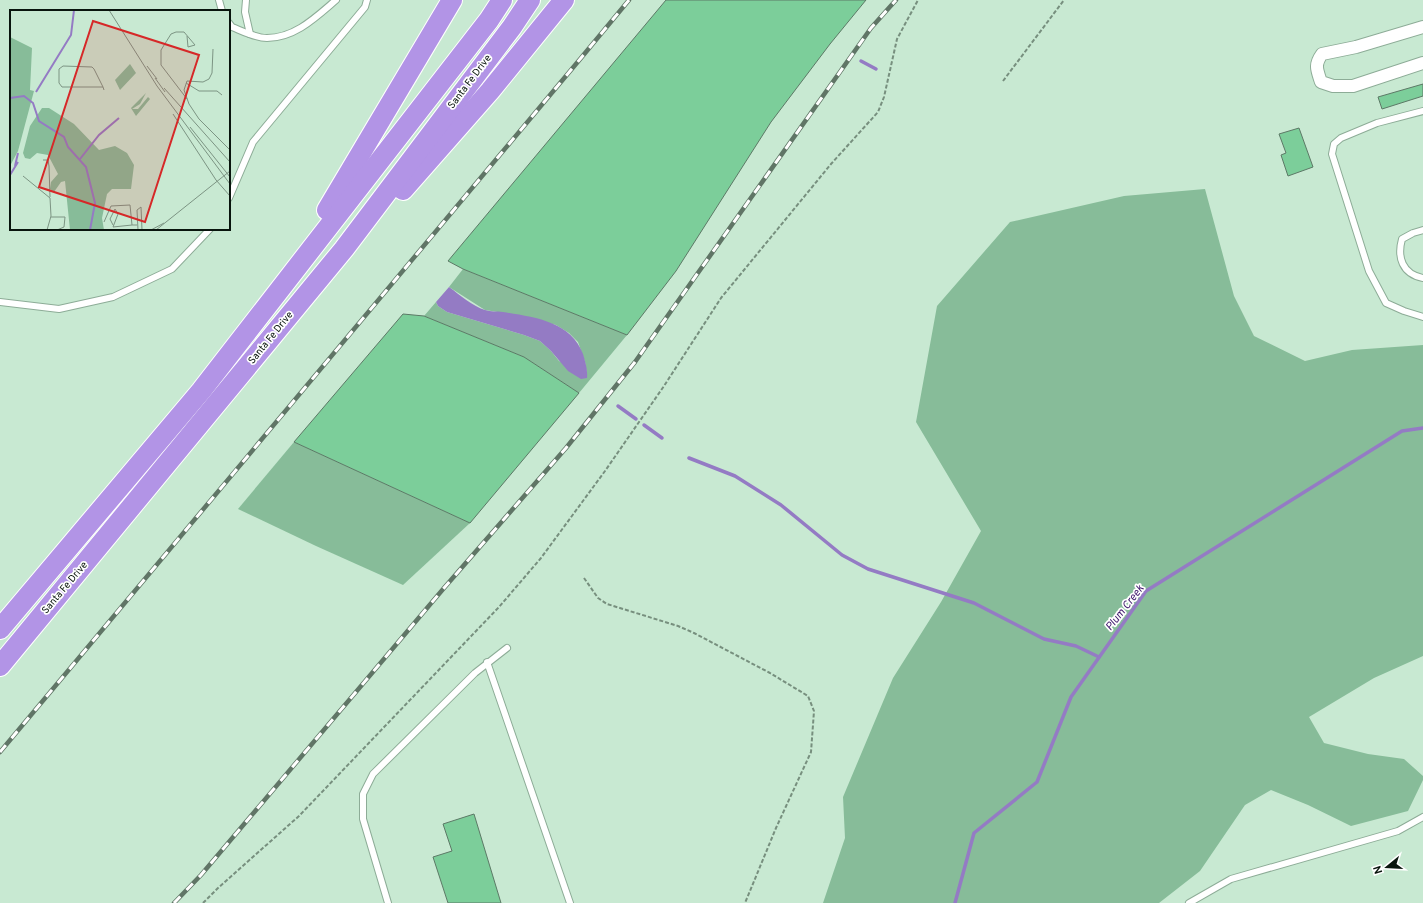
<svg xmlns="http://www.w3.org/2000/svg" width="1423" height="903" font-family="Overpass,sans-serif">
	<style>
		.green { fill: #87bc99 }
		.water { fill: #947bc4 }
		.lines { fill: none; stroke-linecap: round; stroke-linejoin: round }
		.stream { stroke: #947bc4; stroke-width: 3.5 }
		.building { fill: #7cce9a; stroke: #5c7966 }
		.service-casing { stroke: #8dac97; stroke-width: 8 }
		.minor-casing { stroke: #8dac97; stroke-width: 14 }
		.trunk-casing { stroke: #fff; stroke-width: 22 }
		.path { stroke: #778f7e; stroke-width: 2; stroke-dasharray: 4 2; stroke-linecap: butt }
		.service { stroke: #fff; stroke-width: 6 }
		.minor { stroke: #fff; stroke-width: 12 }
		.trunk { stroke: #b294e6; stroke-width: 20 }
		.rail-casing { stroke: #607566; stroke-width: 4.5 }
		.rail { stroke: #fff; stroke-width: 3; stroke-dasharray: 9; stroke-linecap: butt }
		.labels { text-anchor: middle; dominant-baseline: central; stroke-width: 3.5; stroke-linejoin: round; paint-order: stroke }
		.street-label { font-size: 10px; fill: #09150d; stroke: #fff }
		.water-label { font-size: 11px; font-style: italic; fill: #391068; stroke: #fff }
		.inset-river { fill: none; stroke: #947bc4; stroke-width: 2 }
		.inset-road { fill: none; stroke: #7c9483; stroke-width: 1 }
		.view { fill: #d62828; fill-opacity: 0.15; stroke: #d62828; stroke-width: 2 }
		.inset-edge { fill: none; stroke: #09150d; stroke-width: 2 }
	</style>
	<rect width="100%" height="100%" fill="#c8e9d2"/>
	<g class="green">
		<path d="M1205,189L1234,296L1254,336L1305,361L1352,350L1423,345V656L1374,678L1309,717L1324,743L1368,754L1404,759L1423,776V780L1408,811L1351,826L1308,805L1271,790L1245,805L1200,871L1159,903H823L845,838L843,797L893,678L941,602L981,531L916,422L937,306L1010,222L1124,196Z"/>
		<path d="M463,269L627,335L579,393L524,357L424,316L436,302L438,306L447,312L524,335L540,341L551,351L559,361L587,374L585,362L578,342L569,333L556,325L516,315L485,310L449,287Z"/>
		<path d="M294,442L470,523L403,585L316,546L238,509Z"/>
	</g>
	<path class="water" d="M449,287C460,295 472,306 485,310C491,312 497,311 503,312C533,317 571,321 583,354C585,361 588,370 587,378L581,379L568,371L551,351L540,341L524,335L447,312L438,306L436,302Z"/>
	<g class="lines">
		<g class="stream">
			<path d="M861,61L876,69"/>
			<path d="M618,406L636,419"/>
			<path d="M644,425L662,438"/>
			<path d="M689,458L735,476L781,505L842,555L868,569L974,603L1044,639L1076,646L1099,657"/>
			<path d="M955,903L974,833L1037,782L1071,697L1146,591L1402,431L1423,428"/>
		</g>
	</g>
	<g class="building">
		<path d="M666,0H866L830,44L771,122L676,271L627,335L463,269L448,261Z"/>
		<path d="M1423,84V96L1382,109L1378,97Z"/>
		<path d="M1299,128L1313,167L1288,176L1281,155L1286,153L1279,134Z"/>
		<path d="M403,314L424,316L524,357L579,393L470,523L294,442Z"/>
		<path d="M474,814L501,903H448L433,857L452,851L443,824Z"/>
	</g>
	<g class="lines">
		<defs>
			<g id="service">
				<path d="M219,0L222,11"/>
				<path d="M246,0L245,12L250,34"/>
				<path d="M229,23L232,27C242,31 255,38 267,38C295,38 316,17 336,0"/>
				<path d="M1423,111L1377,123L1341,138L1334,144L1332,154L1369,271L1386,303L1404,311L1423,317"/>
				<path d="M229,198L253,142L365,7L367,0"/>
				<path d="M1423,230L1413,233L1402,239C1397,257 1402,274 1423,278"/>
				<path d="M0,302L59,309L113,297L172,269L210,229"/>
				<path d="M487,662L570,903"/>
				<path d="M388,903L363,819V794L373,774L475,673L507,648"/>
				<path d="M1189,903L1231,879L1398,831L1423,817"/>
			</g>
			<path id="minor" d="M1423,27L1356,47L1322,54C1314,65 1317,70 1321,82L1333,86H1353L1423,63"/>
			<g id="trunk">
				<path d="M403,190L490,91L564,0"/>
				<path d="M327,210L452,0"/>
				<path d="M0,629L201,391L489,20L502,0"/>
				<path d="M0,666L344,249L512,27L530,0"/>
			</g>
		</defs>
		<use href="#service" class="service-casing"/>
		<use href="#minor" class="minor-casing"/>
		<use href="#trunk" class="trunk-casing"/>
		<g class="path">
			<path d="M1003,81L1064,0"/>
			<path d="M584,578L598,598L607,604L678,626L694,633L770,673L808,696L814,711L811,752L776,828L745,903"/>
			<path d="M203,903L218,888L299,816L499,607L541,558L605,471L664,386L721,298L831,164L878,112L884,97L897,39L918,0"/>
		</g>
		<use href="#service" class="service"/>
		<use href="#minor" class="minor"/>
		<use href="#trunk" class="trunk"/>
		<defs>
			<g id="rail">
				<path d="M0,752L581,58L629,0"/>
				<path d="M174,903L201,875L444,588L566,448L635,362L871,28L896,0"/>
			</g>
		</defs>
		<use href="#rail" class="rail-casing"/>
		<use href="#rail" class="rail"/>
	</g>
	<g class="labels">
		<g class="street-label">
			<text transform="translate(470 82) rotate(-53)">Santa Fe Drive</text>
			<text transform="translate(271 338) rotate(-51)">Santa Fe Drive</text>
			<text transform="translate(65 588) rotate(-50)">Santa Fe Drive</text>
		</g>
		<g class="water-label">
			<text transform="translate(1125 608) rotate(-52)">Plum Creek</text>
		</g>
	</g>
	<g transform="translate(10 10)">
		<rect width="220" height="220" fill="#c8e9d2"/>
		<path d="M0,27L22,38L20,80L24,81L8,141L0,156ZM120,54L126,63L110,80L105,70ZM136,83L130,94L122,99H128L138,87L140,89L126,106L121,98ZM32,98H39L64,114L89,140L105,136L117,143L124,155L121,179H102L97,184L92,208L94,220H60L55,171L51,172L44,182L40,179L41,172L48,164L38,145L27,143L20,149L15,148L13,143L20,116Z" fill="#87bc99"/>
		<path class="inset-river" d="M26,82L61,25L64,0M0,88L14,86L23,93L29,111L54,127L58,137L76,157L85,193L80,220M70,149L89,125L109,108M5,156L8,143M0,165L8,152"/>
		<path class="inset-road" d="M99,0L147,76L220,174M177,26L178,37L185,35M203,39L202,63L199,69L193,72L177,71L174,80L179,94L189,109L220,140M137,56L147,69M145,68L155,82M176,73L189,81H207L212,85M93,77H52L49,73V59L53,56L82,57L84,59L93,77L94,80M154,78L220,152M177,89L151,55V40L161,24L166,22H174L185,35M163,104L206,170L220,186M180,117L220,167M33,150H38L39,156L40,187M13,166L40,188L41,206L37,220M41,207H55L54,217L47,220M94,212L101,196L120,195L122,215H127M103,215L100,209L105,199L108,204L103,217L122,215M128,220L127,200L131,197L132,220M141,220L154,213M146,220L220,161"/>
		<path class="view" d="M83,11L189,45L135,212L29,177Z"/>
		<rect width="220" height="220" class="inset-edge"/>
	</g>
	<g transform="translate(1387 867) rotate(252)" stroke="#ffffff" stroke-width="3" paint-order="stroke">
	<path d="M0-3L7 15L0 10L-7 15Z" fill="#09150d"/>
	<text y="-6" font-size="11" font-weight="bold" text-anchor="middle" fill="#09150d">N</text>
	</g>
</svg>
